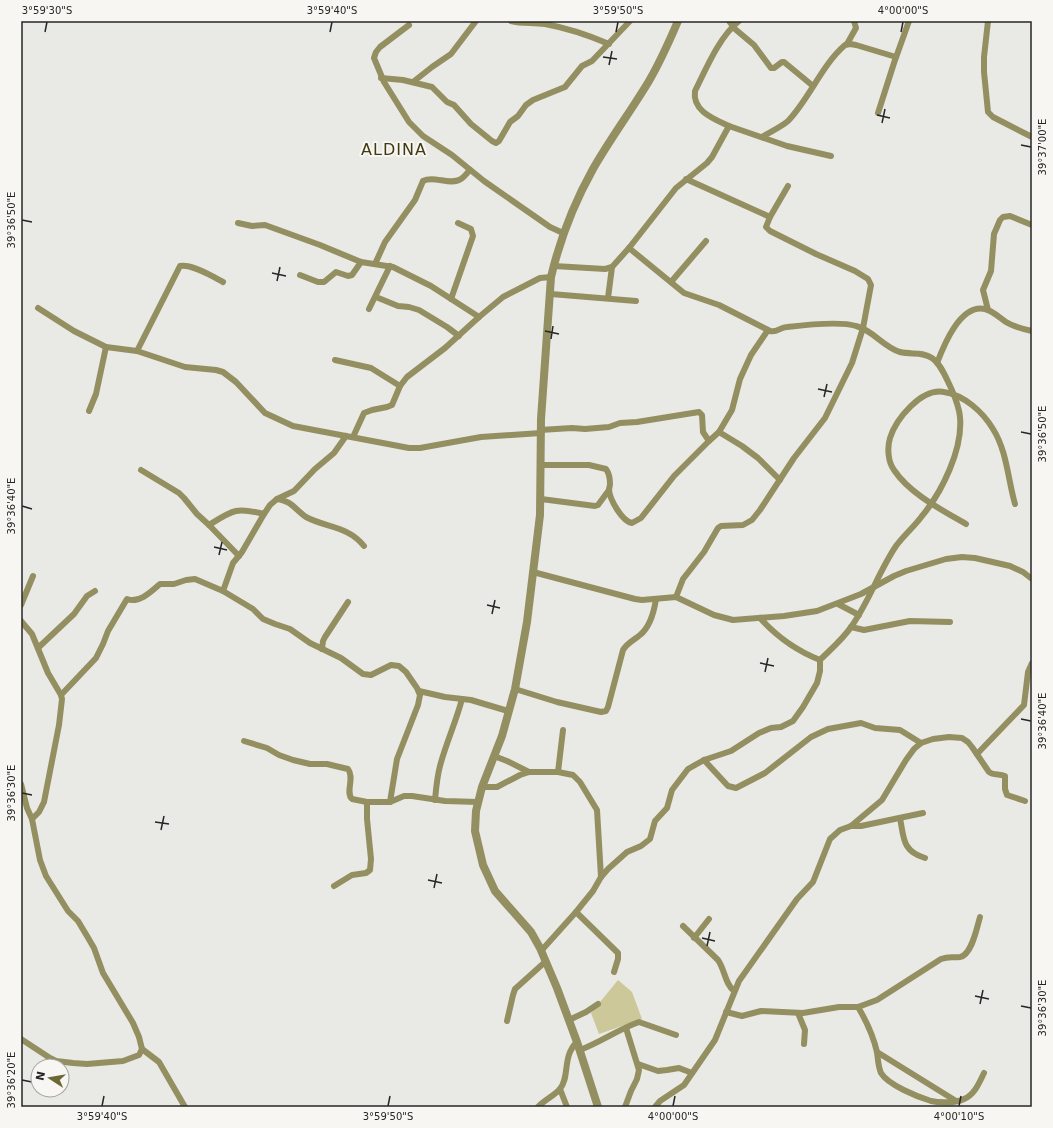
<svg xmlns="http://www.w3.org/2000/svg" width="1053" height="1128" font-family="'DejaVu Sans',sans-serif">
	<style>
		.green { fill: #cdc899 }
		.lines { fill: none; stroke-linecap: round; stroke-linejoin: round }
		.minor { stroke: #948f60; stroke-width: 6 }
		.tertiary { stroke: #948f60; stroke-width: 8 }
		.ticks { fill: none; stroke: #262625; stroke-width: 1.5 }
		.labels { text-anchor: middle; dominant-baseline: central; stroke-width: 4; stroke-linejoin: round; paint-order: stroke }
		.quarter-label { font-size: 16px; letter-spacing: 1px; fill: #3f3a10; stroke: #f7f6f3 }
		.neatline { fill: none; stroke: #262625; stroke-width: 1.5 }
		.ticks-label { font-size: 10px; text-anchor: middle; fill: #262625 }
	</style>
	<rect width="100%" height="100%" fill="#e9e9e6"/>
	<path class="green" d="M618,980L632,992L642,1019L599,1034L591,1013Z"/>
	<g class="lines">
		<g class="minor">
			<path d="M511,21C522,24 534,22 545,24C567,28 588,35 609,44"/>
			<path d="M729,21L735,29L754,45L771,68H774L782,62H784L813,86"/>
			<path d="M988,21L984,57V72L988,112L993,117L1032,137"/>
			<path d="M409,25L380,47L376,52L374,58L384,82L409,122L423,136L452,155L484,181L550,227L563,233"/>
			<path d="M847,44L856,28L854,21"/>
			<path d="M381,78L403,80L432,87L447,102L454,105L471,124L492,141L496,143L499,141L510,122L518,116L526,105L533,100L565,87L582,66L592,61L630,21"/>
			<path d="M413,82L432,67L451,54L476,21"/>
			<path d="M878,113L894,63L909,21"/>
			<path d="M729,126C714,119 692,111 695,91C706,69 719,37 739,21"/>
			<path d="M762,137C770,132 781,127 788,121C810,98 821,66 845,45L850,44L856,45L896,57"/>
			<path d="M686,179L770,217L788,186"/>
			<path d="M238,223L252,226L265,225L320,245L361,262L393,267L431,286L479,317"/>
			<path d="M629,248L684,293L719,305L770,331C777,333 780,327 787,327C804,325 840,321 856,326C873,330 883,347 900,352C911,355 922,351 932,358C941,364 946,378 951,388C955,397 959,406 960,417C963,449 942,492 922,516C914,527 904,535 896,546C879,571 869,602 851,627C843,639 830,650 820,660"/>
			<path d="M375,264L385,242L415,200L423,181C434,175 450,186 461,179C464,177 467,173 470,170"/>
			<path d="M554,266L605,269L612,267L629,248L676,188L707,163L712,157L729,126L787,146L831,156"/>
			<path d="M300,275L318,282H324L336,272L348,276L352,275L361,262"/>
			<path d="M671,282L706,241"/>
			<path d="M551,294L636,301"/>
			<path d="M376,297L398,306L409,307L419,310L447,327L459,336"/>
			<path d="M608,298L612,267"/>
			<path d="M451,299L473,236L471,229L458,223"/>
			<path d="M38,308L74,331L106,347L137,351L185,367L216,370L223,372L236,382L265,413L293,426L409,448H420L481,437L541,433"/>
			<path d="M369,309L390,266"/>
			<path d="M988,310L983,290L991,271L994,234L1000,220L1003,217L1010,216L1032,225"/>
			<path d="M137,351L180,266C192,264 212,276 223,282"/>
			<path d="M335,360L371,368L400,386"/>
			<path d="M937,363C944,345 960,304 985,309C993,311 1000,318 1006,322C1014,327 1023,329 1032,331"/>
			<path d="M89,411L96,394L106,347"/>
			<path d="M540,430L572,428L585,429L609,427L620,423L637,422L699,412L702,415L703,432L709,441L719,432L742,446L758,458L780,480"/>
			<path d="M719,432L732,410L740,379L751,355L768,330"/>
			<path d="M353,437L364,413L372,410L387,407L392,405L400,386L407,377L445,348L479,317L503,297L540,278L551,277"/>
			<path d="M541,465H589L606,469C609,473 610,479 610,484C610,486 609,488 609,490C610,500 622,521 632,523L641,518L674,476L709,441"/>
			<path d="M141,470L179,493L184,498L197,514L209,525C233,510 236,507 264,514L270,505L277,499L294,491L315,469L334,453L346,436"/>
			<path d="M277,499C281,500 286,501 289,503C293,505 300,513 306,517C327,528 348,526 364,546"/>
			<path d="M541,499L595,506L598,505L609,490"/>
			<path d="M264,514L242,552L233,563L223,591L253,609L263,619L275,624L290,629L310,643L341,658L363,674L371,675L391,665L399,666L406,672L417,688L420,695L418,705L397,759L390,802"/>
			<path d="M966,524C942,510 910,494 894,470C888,462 887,448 890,438C896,419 921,388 944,392C964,395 983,412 993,429C1007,451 1008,480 1015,504"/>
			<path d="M209,525L239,556"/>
			<path d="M533,572L635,599L642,600L676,597L714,615L733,620L784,616L817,611L861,594L894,576L906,571L946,559L962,557L975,558L1010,566L1023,572L1032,579"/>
			<path d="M676,597L683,579L704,552L718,528L721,526L743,525L752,520L760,510L794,458L825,418L852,363L863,328L871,285L868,279L855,271L816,254L770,231L766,227L770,217"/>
			<path d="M838,604L859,615"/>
			<path d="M21,605L33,576"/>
			<path d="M760,618C777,637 797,651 820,660"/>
			<path d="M21,621L32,634L48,673L61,695"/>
			<path d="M851,627L864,630L910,621L950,622"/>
			<path d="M39,647L74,614L87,596L95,591"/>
			<path d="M322,649L323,641L325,637L348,602"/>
			<path d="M515,689L557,702L601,712L606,711L608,707L623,650C627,643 634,640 640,635C650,627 654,612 656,599"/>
			<path d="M419,691L445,697L471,700L508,711"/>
			<path d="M244,741L267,748L279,755L293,760L310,764H327L348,769C355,778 345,792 352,799L367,802H390L404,796H412L445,801L478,802"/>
			<path d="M977,754L1024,705L1028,672L1032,663"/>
			<path d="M494,756L507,761L529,772"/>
			<path d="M704,760L728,786L736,788L765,773L811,737L828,729L861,723L875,728L900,730L921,743"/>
			<path d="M558,772L563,730"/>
			<path d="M21,784L27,808L32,819"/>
			<path d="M482,787H497L520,775L529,772H558L573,775L580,782L597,810L601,877"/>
			<path d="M435,800C436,789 437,777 440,766C446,743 456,722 462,699"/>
			<path d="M900,818C904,838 902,851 925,858"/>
			<path d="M851,826H861L923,813"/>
			<path d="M334,886L352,875L366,873L370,870L371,859L367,819V802"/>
			<path d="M576,912L618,953V959L614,972"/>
			<path d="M683,926L718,960C725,970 725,984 734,991"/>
			<path d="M694,938L709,919"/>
			<path d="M541,951L576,912L593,891L601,877L608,869L627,852L641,846L650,839L655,821L667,808L672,790L688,769L704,760L731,751L759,733L771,728L781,727L793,721L803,707L817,683L820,671V660"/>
			<path d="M858,1007C867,1022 873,1035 877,1052C878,1059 878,1066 881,1073C888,1085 918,1097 931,1101C940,1103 956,1103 964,1099C975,1094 979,1083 984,1073"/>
			<path d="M726,1012L742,1016L761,1011L803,1013L839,1007H858L877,1000L941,959C949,956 953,958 960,957C972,955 977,927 980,917"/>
			<path d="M798,1013L805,1030L804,1044"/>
			<path d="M569,1020L586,1012L598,1004"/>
			<path d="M507,1021L513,995L515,989L545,962"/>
			<path d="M21,1039L50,1058L56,1061L73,1063L87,1064L123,1061L139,1055L142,1049L139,1037L133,1023L103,973L94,948L87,936L78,921L68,911L46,876L40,860L32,819L39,812L44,802L59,725L62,699L61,695L96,658L103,644L108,631L127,599C139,604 152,591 160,584H174L186,580L195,579L223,591"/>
			<path d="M142,1049L159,1062L185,1107"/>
			<path d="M580,1050C601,1042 619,1029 639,1022L676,1035"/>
			<path d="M877,1052L956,1101"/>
			<path d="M638,1064L658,1071L667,1070L679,1068L692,1073"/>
			<path d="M560,1089L567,1107"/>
			<path d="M538,1107C544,1100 554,1096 560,1089C570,1077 562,1056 577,1042"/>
			<path d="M625,1107L631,1091L637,1079L639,1070L626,1028"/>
			<path d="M655,1107L660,1101L684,1085L715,1040L739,981L797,899L813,882L830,839L840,830L851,826L882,800L906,760L914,749L921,743L933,739L949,737L962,738L968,742L972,747L989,772C994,776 1000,773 1005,776V789L1007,795L1025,801"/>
		</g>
		<path class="tertiary" d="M598,1107L577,1042L557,988L540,948L531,932L495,891L483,865L475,831L476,811L482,787L502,736L515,689L527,622L540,515L541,419L551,277C560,239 574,203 593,169C610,139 631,111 649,81C660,62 669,42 678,21"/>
	</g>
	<path class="ticks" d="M45,32L47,22M330,32L332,22M616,32L618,22M901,32L903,22M603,57L617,59M609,65L612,51M877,115L890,118M882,123L885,109M1021,145L1031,147M22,220L32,222M272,273L286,276M277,281L280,267M545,331L559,334M551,339L553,326M818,389L832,392M824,397L827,384M1021,432L1031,434M22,506L32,509M214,547L227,550M219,555L222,542M487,605L500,608M492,614L495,600M760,663L774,666M765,672L768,658M1021,719L1031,721M22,793L32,795M155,822L169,824M161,830L164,816M428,880L442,883M434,888L437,874M702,938L715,941M707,946L710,932M975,996L989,999M980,1004L983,990M1021,1006L1031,1008M22,1080L32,1082M102,1106L104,1096M388,1106L390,1096M673,1106L675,1096M959,1106L961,1096"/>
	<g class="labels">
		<g class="quarter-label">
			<text x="394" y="149">ALDINA</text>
		</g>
	</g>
	<rect width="1053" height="1128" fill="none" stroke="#f7f6f3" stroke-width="44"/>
	<g transform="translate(50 1078) rotate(282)"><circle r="19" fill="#f7f6f3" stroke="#a3a3a1"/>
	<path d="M0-3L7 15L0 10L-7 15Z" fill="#6d6733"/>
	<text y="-6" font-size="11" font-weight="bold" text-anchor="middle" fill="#262625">N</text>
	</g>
	<rect x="22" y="22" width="1009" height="1084" class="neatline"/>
	<g class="ticks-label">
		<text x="47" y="14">3°59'30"S</text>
		<text x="332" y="14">3°59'40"S</text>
		<text x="618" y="14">3°59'50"S</text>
		<text x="903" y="14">4°00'00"S</text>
		<text transform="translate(1042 147) rotate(-90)" y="4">39°37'00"E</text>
		<text transform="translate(11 220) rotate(-90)" y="4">39°36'50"E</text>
		<text transform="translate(1042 434) rotate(-90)" y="4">39°36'50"E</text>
		<text transform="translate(11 506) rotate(-90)" y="4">39°36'40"E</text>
		<text transform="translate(1042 721) rotate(-90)" y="4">39°36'40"E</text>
		<text transform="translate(11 793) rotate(-90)" y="4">39°36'30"E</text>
		<text transform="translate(1042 1008) rotate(-90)" y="4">39°36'30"E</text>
		<text transform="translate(11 1080) rotate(-90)" y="4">39°36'20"E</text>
		<text x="102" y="1120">3°59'40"S</text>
		<text x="388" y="1120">3°59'50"S</text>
		<text x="673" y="1120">4°00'00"S</text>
		<text x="959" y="1120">4°00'10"S</text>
	</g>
</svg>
